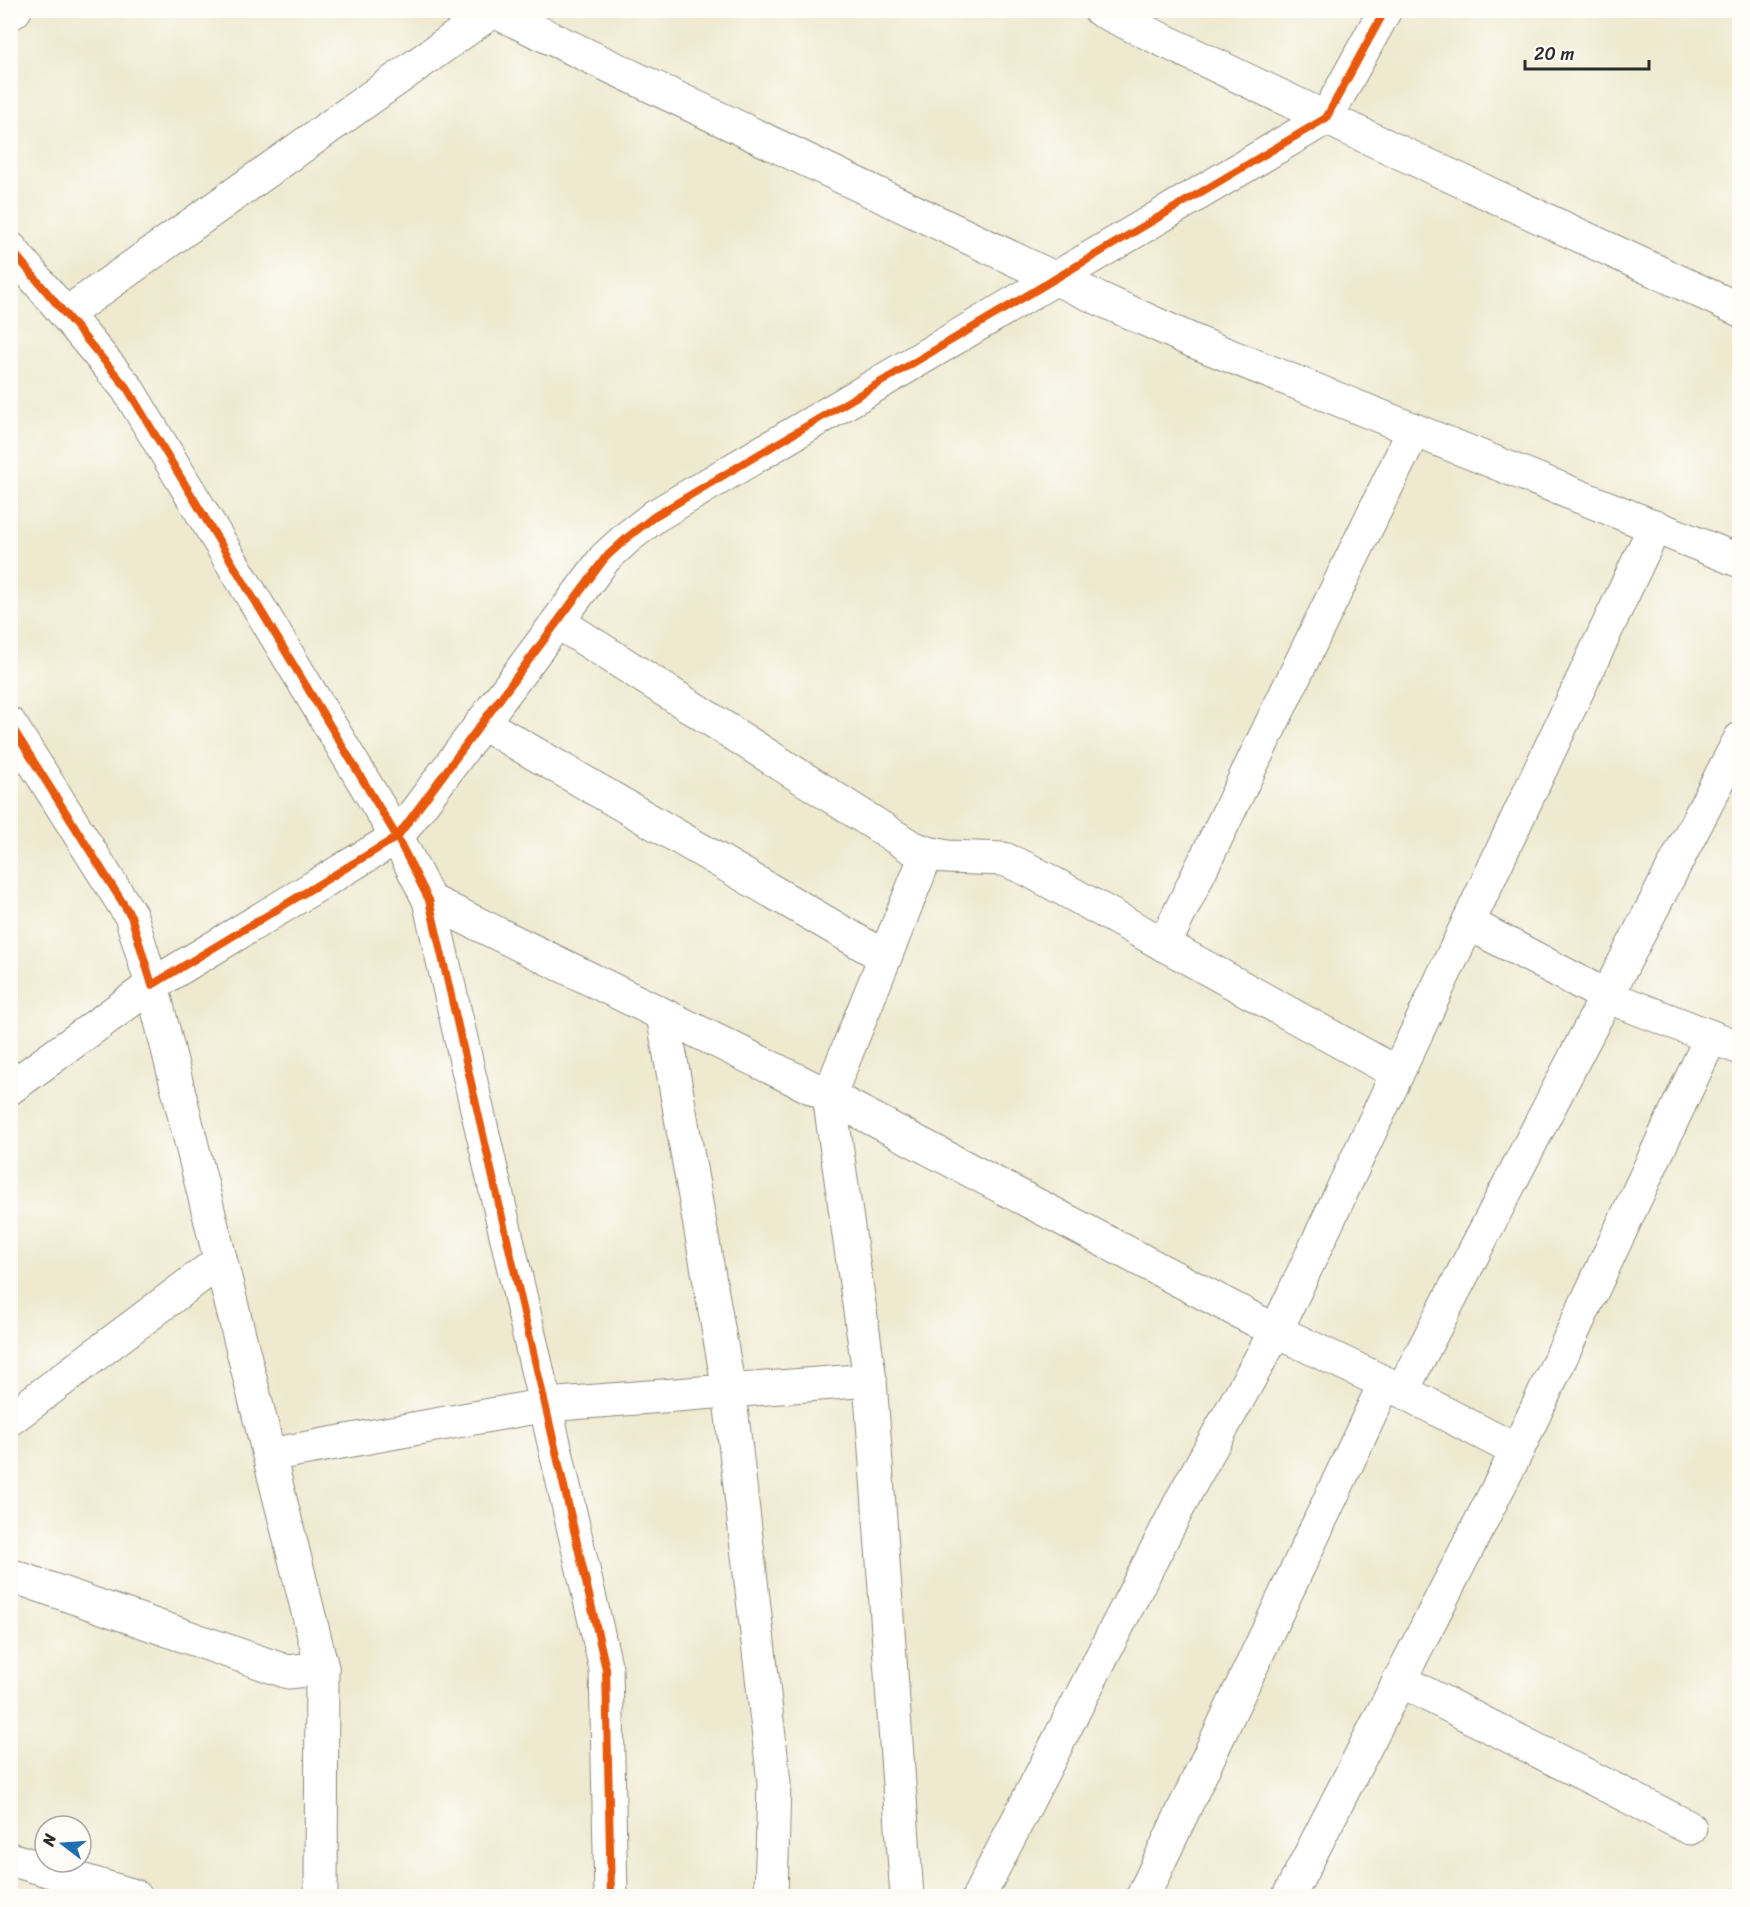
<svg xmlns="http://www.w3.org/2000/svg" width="1750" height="1907" font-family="Sriracha,sans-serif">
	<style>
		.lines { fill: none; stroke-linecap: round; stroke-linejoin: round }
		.minor-casing { stroke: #8c8a7d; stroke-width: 35 }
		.minor { stroke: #fff; stroke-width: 33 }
		.cycleway-casing { stroke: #fdfcf7; stroke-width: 11 }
		.cycleway { stroke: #e8590c; stroke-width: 8 }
	</style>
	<rect width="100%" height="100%" fill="#fdfcf7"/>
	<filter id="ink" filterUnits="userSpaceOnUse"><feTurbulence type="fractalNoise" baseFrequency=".0167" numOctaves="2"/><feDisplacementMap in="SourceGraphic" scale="12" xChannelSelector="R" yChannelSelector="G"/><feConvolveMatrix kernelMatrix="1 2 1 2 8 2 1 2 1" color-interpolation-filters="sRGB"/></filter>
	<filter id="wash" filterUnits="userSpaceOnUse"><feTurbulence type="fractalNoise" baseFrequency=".008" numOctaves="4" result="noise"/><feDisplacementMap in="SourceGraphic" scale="24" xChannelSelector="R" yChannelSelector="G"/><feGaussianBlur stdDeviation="1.35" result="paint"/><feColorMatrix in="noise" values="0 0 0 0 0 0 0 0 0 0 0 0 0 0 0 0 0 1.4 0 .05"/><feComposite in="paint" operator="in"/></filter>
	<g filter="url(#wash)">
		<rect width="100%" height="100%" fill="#eee9cf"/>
	</g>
	<g filter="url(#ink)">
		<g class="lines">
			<defs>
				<g id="minor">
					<path d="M1100,10L1326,118L1740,310"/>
					<path d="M494,11L1054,278L1193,341L1740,561"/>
					<path d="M10,14L15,10"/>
					<path d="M10,248L127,388L397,837L429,900L606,1669L611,1896"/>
					<path d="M66,314L494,10"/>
					<path d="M558,622L911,847L927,853L947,857L1004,859L1027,869L1397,1073"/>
					<path d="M482,723L885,957"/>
					<path d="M10,724L131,916L152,985L397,837L605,558L628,537L655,516L1326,118L1385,10"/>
					<path d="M429,900L829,1096L1276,1331L1402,1391L1517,1451"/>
					<path d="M1468,923L1606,996L1740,1048"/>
					<path d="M1164,945L1414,430"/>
					<path d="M663,1015L729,1390L771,1755L774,1783L771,1896"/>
					<path d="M10,1088L152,985L322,1668L288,1672L10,1575"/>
					<path d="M1402,1391L1740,739"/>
					<path d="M10,1419L220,1261"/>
					<path d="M269,1455L546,1405L870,1380"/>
					<path d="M1399,1680L1690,1828"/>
					<path d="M10,1859L135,1896"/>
					<path d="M321,1896L322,1668"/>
					<path d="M907,1896L870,1380L829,1096L927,853"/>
					<path d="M979,1896L1186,1492L1276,1331L1655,526"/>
					<path d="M1143,1896L1385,1383"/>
					<path d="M1289,1896L1517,1451L1711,1037"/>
				</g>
			</defs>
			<use href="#minor" class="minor-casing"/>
			<use href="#minor" class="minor"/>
			<defs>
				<g id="cycleway">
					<path d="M10,248L127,388L397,837L429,900L606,1669L611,1896"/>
					<path d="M10,724L131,916L152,985L397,837L605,558L628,537L655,516L1326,118L1385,10"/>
				</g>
			</defs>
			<use href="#cycleway" class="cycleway-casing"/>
			<use href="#cycleway" class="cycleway"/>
		</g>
	</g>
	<rect width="1750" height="1907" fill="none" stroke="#fdfcf7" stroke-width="36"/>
	<g transform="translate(63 1844) rotate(287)"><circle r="28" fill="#fdfcf7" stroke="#a9a8a5" stroke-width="1.5"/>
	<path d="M0-4.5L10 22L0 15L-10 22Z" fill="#1f6fb2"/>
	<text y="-9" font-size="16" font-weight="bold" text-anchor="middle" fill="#2b2b2b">N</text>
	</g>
	<path d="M1525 60v9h124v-9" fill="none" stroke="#2b2b2b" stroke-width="3"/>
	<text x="1534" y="60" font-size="18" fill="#2b2b2b" stroke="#fdfcf7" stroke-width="4.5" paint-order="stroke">20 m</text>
</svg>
